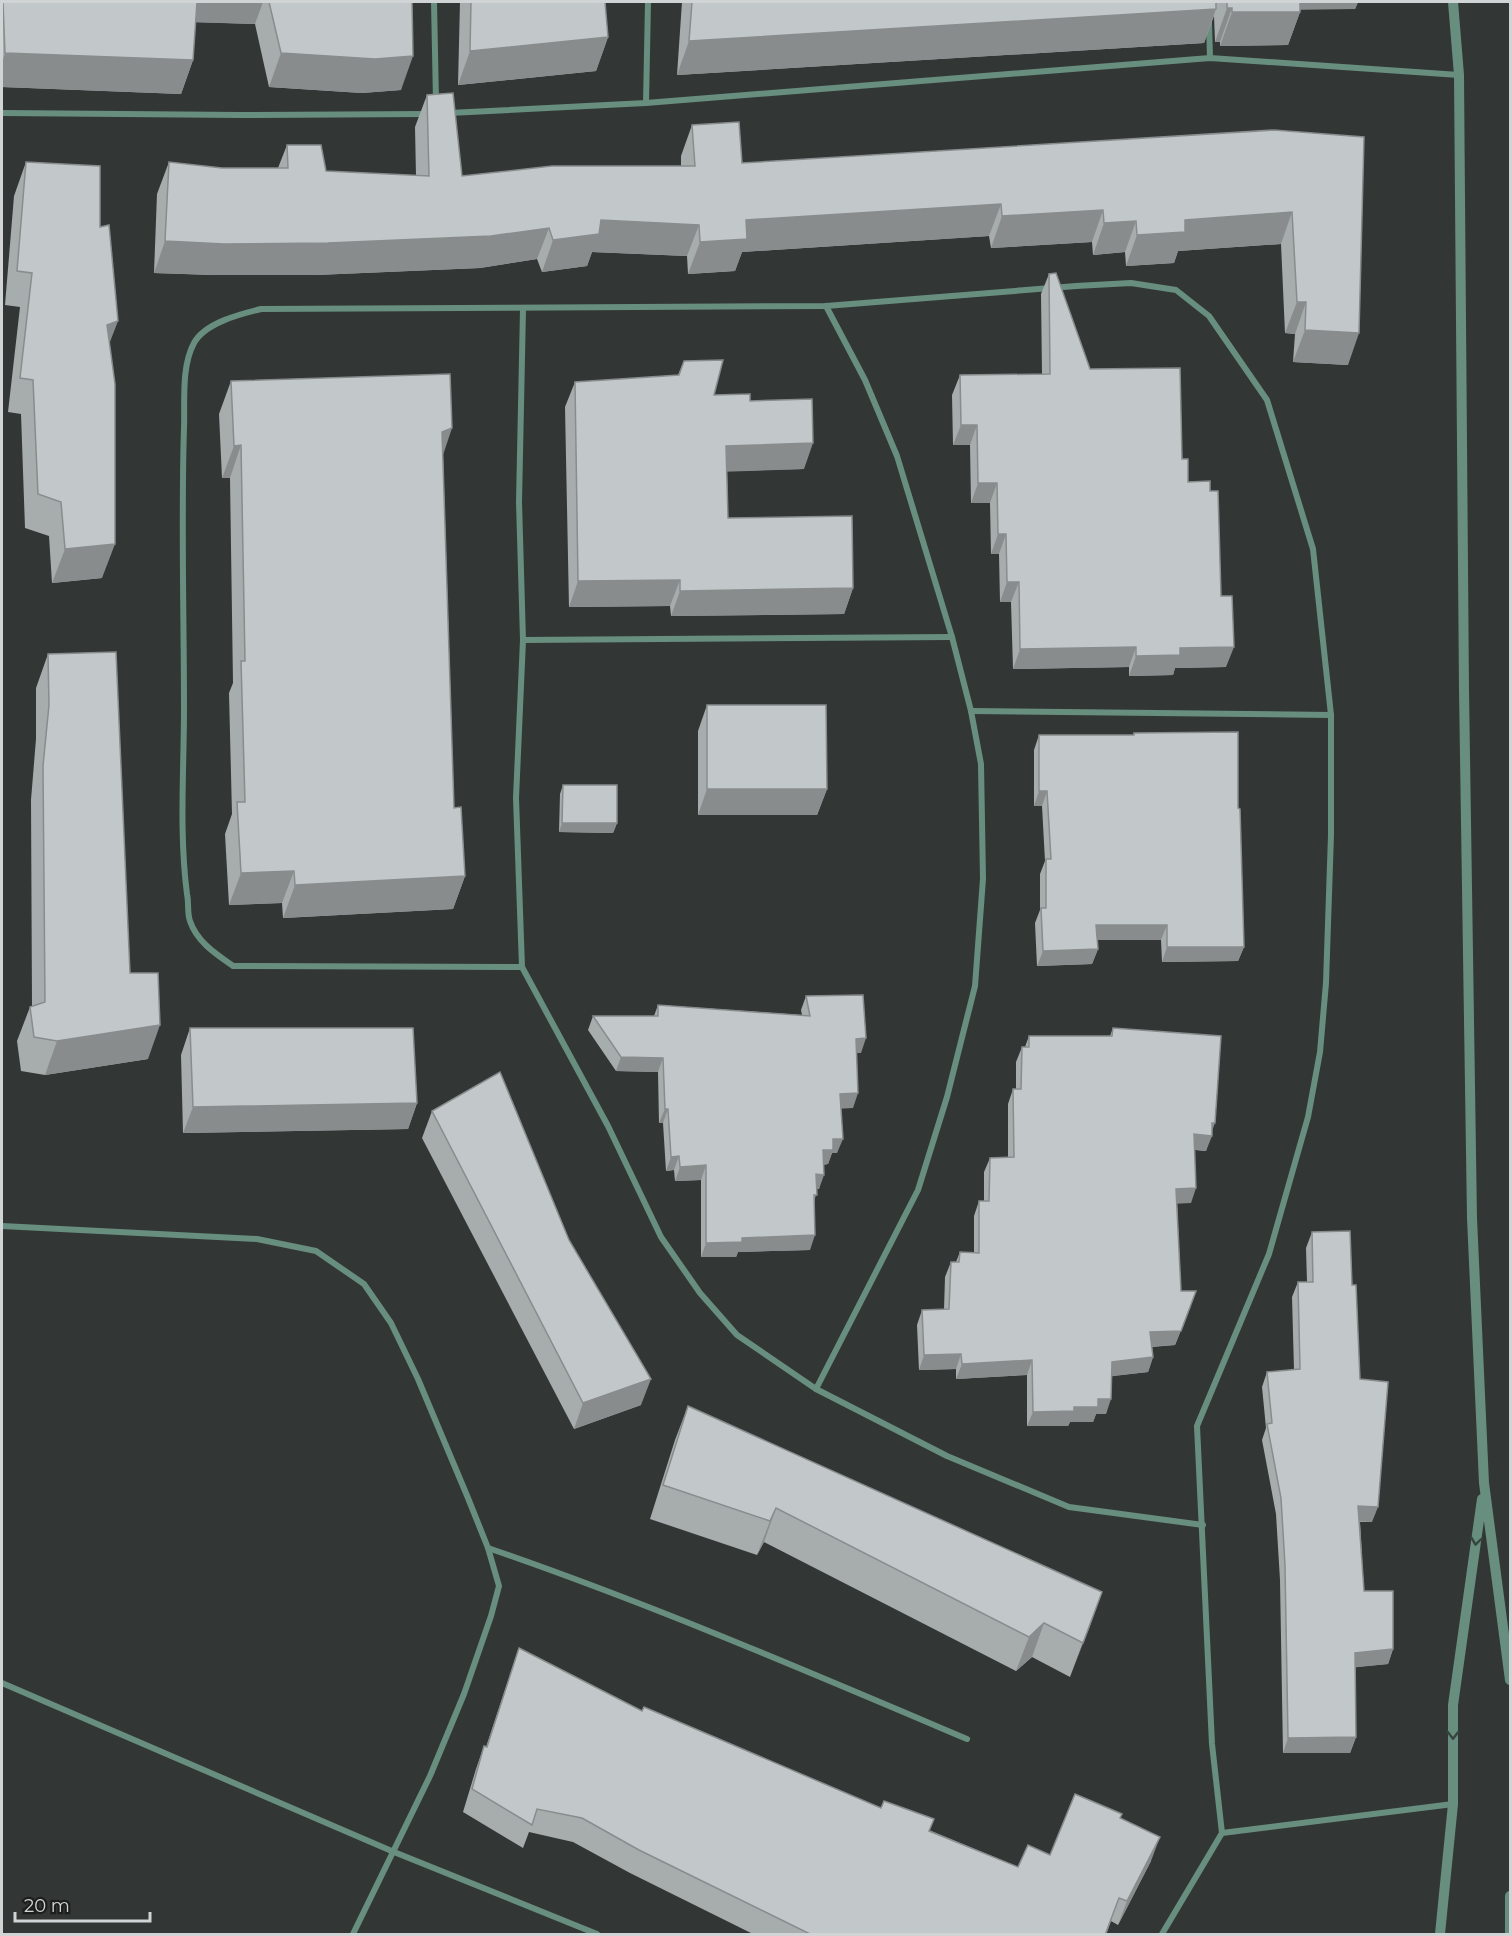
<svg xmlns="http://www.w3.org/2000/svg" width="1512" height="1936" font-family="Montserrat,sans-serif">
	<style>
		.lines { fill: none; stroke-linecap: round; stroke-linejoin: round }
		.minor { stroke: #688e7f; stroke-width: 6 }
		.tertiary { stroke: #688e7f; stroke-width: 10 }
		.wall { fill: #a7acad }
		.shaded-wall { fill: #888c8d }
		.building { fill: #c2c8c9; stroke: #888c8d; stroke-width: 1.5 }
		.oneway { stroke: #374540 }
	</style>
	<rect width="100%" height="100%" fill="#323736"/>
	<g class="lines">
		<g class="minor">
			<path d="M434,2L436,101"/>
			<path d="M1209,22L1210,58"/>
			<path d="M646,103L648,2"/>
			<path d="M2,113L240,115L427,114"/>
			<path d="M449,113L646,103L1210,58L1459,75"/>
			<path d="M523,309L519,502L523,640L516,798L522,967L608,1126L661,1237L700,1293L737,1335L816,1389L947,1456L1069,1507L1203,1525"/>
			<path d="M523,640L952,637"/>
			<path d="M971,711L1331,715"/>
			<path d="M522,967L233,966C216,954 197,942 190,921C187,913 189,903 187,894C179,833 184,770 184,709C184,615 181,522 184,428C185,402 181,367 194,343C205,323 240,314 261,309L826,306L1076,286L1131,283L1176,290L1209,316L1267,400L1313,549L1331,715V835L1326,983L1320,1052L1308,1117L1269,1254L1197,1426L1212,1744L1222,1833L1162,1934"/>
			<path d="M2,1226L257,1239L316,1251L364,1284L391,1323L418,1379L468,1498L488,1548L499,1586L491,1616L464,1694L430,1776L353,1934"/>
			<path d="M816,1389L918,1190L947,1097L975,986L983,879L981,764L971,711L952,637L897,456L865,380L826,306"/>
			<path d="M488,1548C651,1604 809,1672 967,1739"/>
			<path d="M2,1683L394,1852L597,1934"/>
			<path d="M1222,1833L1453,1804"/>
		</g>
		<g class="tertiary">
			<path d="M1453,2L1459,75L1464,690L1472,1218L1484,1483L1510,1680"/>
			<path d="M1440,1934L1453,1804V1705L1482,1499"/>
			<path d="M1510,1934V1896"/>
		</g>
	</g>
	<g class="wall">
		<path d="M2,2H412L401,90L362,93L269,87L255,24L195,22L193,60L181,94L2,87Z"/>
		<path d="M460,2H605L608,37L596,71L458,85Z"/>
		<path d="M682,2H1358L1355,9H1300V12L1288,45L1220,46V42H1215L1214,16L1204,43L677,75Z"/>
		<path d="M427,95L462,176L681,166V156L692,125L742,163L1274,130L1348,365L1293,362L1295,334L1285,333L1281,244L1178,251L1174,263L1126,266L1125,252L1093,255L1092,242L991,248L989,236L742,252L735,271L688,274L687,256L592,252L587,266L542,272L537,259L480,268L316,275H213L154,273L157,194L169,162L222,168H278L287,145L326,171L416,176L415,127Z"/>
		<path d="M26,162L100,227L110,344L102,578L52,583L49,536L25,528L21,414L8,412L20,307L5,305L14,196Z"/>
		<path d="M1049,274L1090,369L1182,459L1188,482L1210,491L1221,596L1226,667L1175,668L1173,675L1129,676V667L1013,669L1011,602H1000L999,554H991L990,503H971L970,445H953L952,395L960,375L1042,374L1041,294Z"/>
		<path d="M684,361L714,395L750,401L804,469L727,471L728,518L853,588L844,614L671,616L670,606L569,607L565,407L575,382L678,375Z"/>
		<path d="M231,381L443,454L454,808L465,876L453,909L283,918L282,903L229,905L225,834L232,814L229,693L233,683L230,478H222L219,414Z"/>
		<path d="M48,654L130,973L148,1059L45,1075L21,1071L17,1041L30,1007L32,1006L31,800L36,739V688Z"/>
		<path d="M707,705L827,789L817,815H698V731Z"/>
		<path d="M1134,733L1238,808L1244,947L1238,961L1162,962L1161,940H1097L1098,949L1092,964L1037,966L1035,923L1040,910V874L1045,861L1042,806H1034V750L1039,735H1133Z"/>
		<path d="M563,785L617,823L613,833L559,832L560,794Z"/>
		<path d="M806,996L861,1053H856L853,1108H841L837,1153H832L828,1164L823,1165L819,1189H817L814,1203L810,1250L738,1252L736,1257H701V1180L675,1181L674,1170L666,1171L663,1123H659L658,1072L616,1071L588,1030L593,1016H654L658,1005L802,1015L801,1010Z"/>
		<path d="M190,1028L417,1103L408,1129L183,1133L181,1055Z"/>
		<path d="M1113,1028L1212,1130L1206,1151L1195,1150L1191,1203H1177L1181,1291L1191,1306L1175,1345L1152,1347L1153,1357L1148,1372L1111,1376L1106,1414H1096L1093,1422H1070L1068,1426H1027V1375L956,1379V1369L919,1370L917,1325L922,1310H944L945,1277L951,1262H956L960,1252L974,1253V1216L979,1201H984V1172L990,1158L1008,1157V1104L1013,1089H1016V1062L1022,1047H1025L1029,1036H1110Z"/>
		<path d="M432,1111L569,1240L641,1405L574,1429L422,1138Z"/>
		<path d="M1312,1232L1352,1285L1372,1522H1360L1364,1591L1393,1649L1388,1664L1355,1667L1356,1737L1350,1753H1283L1280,1580L1276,1514L1262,1440L1266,1428L1262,1387L1267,1372L1294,1370L1292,1297L1298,1282H1307L1306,1248Z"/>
		<path d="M688,1406L1102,1592L1070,1677L1032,1657L1016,1671L764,1542L757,1555L650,1519L675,1440Z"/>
		<path d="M519,1648L642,1711L1018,1867L1050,1855L1120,1818L1151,1861L1118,1925L1111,1921L1106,1935H755L630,1873L573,1842L529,1832L523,1848L463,1812L476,1769L484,1746L486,1747Z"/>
	</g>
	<g class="shaded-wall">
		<path d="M192,2H263L255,24L185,22Z"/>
		<path d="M1290,2H1358L1355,9L1287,10Z"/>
		<path d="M1227,8H1232L1220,42H1215Z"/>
		<path d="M1216,9L1204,43L677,75L689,41Z"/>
		<path d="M1232,12H1300L1288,45L1220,46Z"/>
		<path d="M608,37L596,71L458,85L470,51Z"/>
		<path d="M5,53L193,60L181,94L2,87V63Z"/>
		<path d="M281,53L413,56L401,90L362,93L269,87Z"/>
		<path d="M1001,204L989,236L742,252L735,271L688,274L700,242L746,220Z"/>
		<path d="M1103,210L1092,242L991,248L1002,216Z"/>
		<path d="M1292,212L1281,244L1178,251L1174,263L1126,266L1137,235L1185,220Z"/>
		<path d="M601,220L699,225L687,256L592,252L587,266L542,272L553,240Z"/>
		<path d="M1136,221L1125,252L1093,255L1104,223Z"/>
		<path d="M549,228L537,259L480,268L316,275H213L154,273L165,241Z"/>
		<path d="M1297,302H1306L1295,334L1285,333Z"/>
		<path d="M118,321L105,355L107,325Z"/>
		<path d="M1305,330L1359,333L1348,365L1293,362Z"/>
		<path d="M961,425H977L970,445H953Z"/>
		<path d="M452,428L441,461L442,432Z"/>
		<path d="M813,443L804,469L717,472L726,446Z"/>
		<path d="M241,445L230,478H222L234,446Z"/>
		<path d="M978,483H997L990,503H971Z"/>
		<path d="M998,534H1006L999,554H991Z"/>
		<path d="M115,544L102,578L52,583L65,549Z"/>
		<path d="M680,580L670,606L569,607L578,581Z"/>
		<path d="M1007,582H1019L1011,602H1000Z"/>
		<path d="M853,588L844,614L671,616L680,591Z"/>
		<path d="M1136,647L1129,667L1013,669L1020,649Z"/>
		<path d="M1234,647L1226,667L1175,668L1173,675L1129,676L1136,656L1180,648Z"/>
		<path d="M707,789H827L817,815H698Z"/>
		<path d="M1039,791H1047L1042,806H1034Z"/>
		<path d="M562,823H617L613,833L559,832Z"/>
		<path d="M294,871L282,903L229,905L241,873Z"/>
		<path d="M465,876L453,909L283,918L295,885Z"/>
		<path d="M1096,925H1167L1161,940H1091Z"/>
		<path d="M1167,947H1244L1238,961L1162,962Z"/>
		<path d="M1098,949L1092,964L1037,966L1043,951Z"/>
		<path d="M160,1025L148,1059L45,1075L57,1041Z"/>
		<path d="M866,1038L861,1053H851L856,1039Z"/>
		<path d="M621,1057L663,1058L658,1072L616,1071Z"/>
		<path d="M858,1093L853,1108L835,1109L840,1094Z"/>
		<path d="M417,1103L408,1129L183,1133L193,1107Z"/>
		<path d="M665,1109H668L663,1123H659Z"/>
		<path d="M1212,1123H1215L1210,1136H1212L1206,1151L1189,1149L1194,1134Z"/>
		<path d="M833,1139H843L837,1153H832L828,1164L817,1165L823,1150Z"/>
		<path d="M679,1156L674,1170L666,1171L671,1157Z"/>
		<path d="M706,1165L701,1180L675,1181L680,1167Z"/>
		<path d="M816,1174L824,1175L819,1189H810Z"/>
		<path d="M1196,1188L1191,1203L1171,1204L1176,1189Z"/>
		<path d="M815,1235L810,1250L738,1252L736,1257H701L706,1243L742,1238Z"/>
		<path d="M1196,1291L1175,1345L1145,1347L1150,1332Z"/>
		<path d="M961,1354L956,1369L919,1370L924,1355Z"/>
		<path d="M1153,1357L1148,1372L1106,1377L1112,1362Z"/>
		<path d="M1032,1360L1027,1375L956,1379L962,1364Z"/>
		<path d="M651,1379L641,1405L574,1429L583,1403Z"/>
		<path d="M1098,1399H1111L1106,1414H1096L1093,1422H1070L1068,1426H1027L1033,1412L1074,1407Z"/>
		<path d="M1358,1506L1378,1507L1372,1522L1353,1521Z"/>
		<path d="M776,1508L764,1542L757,1555L770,1521Z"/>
		<path d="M1102,1592L1090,1626L1070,1677L1083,1643Z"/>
		<path d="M1044,1623L1032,1657L1016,1671L1029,1637Z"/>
		<path d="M1393,1649L1388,1664L1349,1668L1355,1653Z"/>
		<path d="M1356,1737L1350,1753H1283L1288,1738Z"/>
		<path d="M1160,1837L1151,1861L1118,1925L1127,1901Z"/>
	</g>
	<g class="building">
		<path d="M3,2H197L193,60L5,53Z"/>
		<path d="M269,2H412L413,56L375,59L281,53Z"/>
		<path d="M471,2H605L608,37L470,51Z"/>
		<path d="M692,2H1216V9L689,41Z"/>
		<path d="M1227,2H1300V12H1232V8H1227Z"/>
		<path d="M453,93L462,176L552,166H695L692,125L739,122L742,163L1274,130L1364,137L1359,333L1305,330L1306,302H1297L1292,212L1185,220V232L1137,235L1136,221L1104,223L1103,210L1002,216L1001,204L746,220L747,239L700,242L699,225L601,220L599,234L553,240L549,228L491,236L328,243L224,244L165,241L169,162L222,168H288L287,145H321L326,171L429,176L427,95Z"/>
		<path d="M26,162L100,166V227L109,225L118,321L107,325L115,384V544L65,549L61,502L38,494L33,380L20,378L32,273L17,271Z"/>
		<path d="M1056,273L1090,369L1180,368L1182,459H1188V482L1210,481V491H1218L1221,596H1232L1234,647L1180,648V655L1136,656V647L1020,649L1019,582H1007L1006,534H998L997,483H978L977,425H961L960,375L1050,374L1049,274Z"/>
		<path d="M723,360L714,395L750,394V401L812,399L813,443L726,446L728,518L852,516L853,588L680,591V580L578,581L575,382L679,375L684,361Z"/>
		<path d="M450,374L452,428L442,432L454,808L461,807L465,876L295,885L294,871L241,873L237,802H245L241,661H245L241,445L234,446L231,381Z"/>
		<path d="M116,652L130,973H158L160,1025L57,1041L34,1037L30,1007L45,1002L43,766L49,705L48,654Z"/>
		<path d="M707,705H826L827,789H707Z"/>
		<path d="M1238,732V808L1240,809L1244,947H1167V925H1096L1098,949L1043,951L1041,908H1046V859H1051L1047,791H1039V735H1134V733Z"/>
		<path d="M563,785H617V823H562Z"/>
		<path d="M863,995L866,1038L856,1039L858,1093L840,1094L843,1139H833V1150H823L824,1175L816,1174L817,1195H814L815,1235L742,1238V1242L706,1243V1165L680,1167L679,1156L671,1157L668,1109H665L663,1058L621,1057L593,1016H658V1005L810,1016L806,996Z"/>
		<path d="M190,1028H413L417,1103L193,1107Z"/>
		<path d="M1113,1028L1221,1036L1215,1123H1212V1136L1194,1134L1196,1188L1176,1189L1181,1291H1196L1181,1331L1150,1332L1153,1357L1112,1362L1111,1399H1098V1407H1074V1411L1033,1412L1032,1360L962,1364L961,1354L924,1355L922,1310L949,1309L951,1262H959L960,1252L979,1253V1201H989L990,1158L1014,1157L1013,1089H1021L1022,1047H1029V1036H1112Z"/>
		<path d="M500,1072L569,1240L651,1379L583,1403L432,1111Z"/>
		<path d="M1350,1231L1352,1285H1356L1360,1379L1388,1382L1378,1507L1358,1506L1364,1591H1393V1649L1355,1653L1356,1737L1288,1738L1285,1565L1281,1498L1267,1424L1272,1423L1267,1372L1300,1369L1298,1282H1313L1312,1232Z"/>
		<path d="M688,1406L1102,1592L1083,1643L1044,1623L1029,1637L776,1508L770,1521L663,1485Z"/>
		<path d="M519,1648L642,1711L644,1707L881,1808L884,1801L934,1819L929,1831L1018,1867L1028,1845L1050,1855L1075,1794L1122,1814L1120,1818L1160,1837L1127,1901L1119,1898L1105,1935H812L639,1850L582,1818L537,1809L532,1825L472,1789L484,1746L487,1747Z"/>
	</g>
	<defs><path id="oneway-chevron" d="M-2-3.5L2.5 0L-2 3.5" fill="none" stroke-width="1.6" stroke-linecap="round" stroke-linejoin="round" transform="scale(1.5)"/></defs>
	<g class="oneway">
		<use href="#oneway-chevron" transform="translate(1476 1541) rotate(98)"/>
		<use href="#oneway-chevron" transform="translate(1453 1735) rotate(90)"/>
	</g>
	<rect width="1512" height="1936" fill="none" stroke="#d1d4d4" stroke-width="6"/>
	<path d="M15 1912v9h135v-9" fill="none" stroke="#d1d4d4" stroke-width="3"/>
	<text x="24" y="1912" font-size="18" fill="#d1d4d4" stroke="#1c1e1e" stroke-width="4.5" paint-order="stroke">20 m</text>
</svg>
